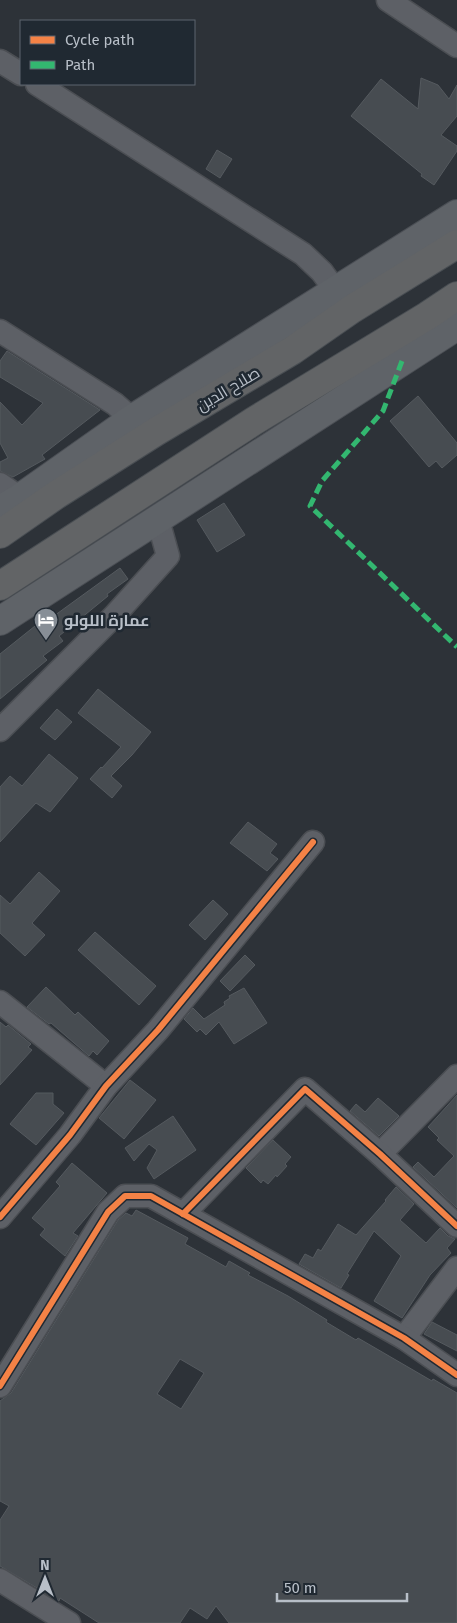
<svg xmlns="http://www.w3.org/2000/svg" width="457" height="1623" font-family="'Fira Sans',Cairo,sans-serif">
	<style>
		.building { fill: #474c51; stroke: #555a5f; fill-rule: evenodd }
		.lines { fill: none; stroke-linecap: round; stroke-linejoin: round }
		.minor-casing { stroke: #4b4e53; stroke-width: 25 }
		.major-casing { stroke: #4b4f55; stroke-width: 30 }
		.highway-casing { stroke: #494e53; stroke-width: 30 }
		.minor { stroke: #5d6066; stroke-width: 22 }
		.major { stroke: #5f6368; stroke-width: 28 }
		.highway { stroke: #626466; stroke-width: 28 }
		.quiet { stroke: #33b770; stroke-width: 5; stroke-dasharray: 10 5; stroke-linecap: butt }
		.cycleway-casing { stroke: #202932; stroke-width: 9 }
		.cycleway { stroke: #f48246; stroke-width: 6 }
		.labels { text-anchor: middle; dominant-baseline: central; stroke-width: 5; stroke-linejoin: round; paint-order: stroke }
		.street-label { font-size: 16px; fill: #b8bfc8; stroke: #202932 }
		.poi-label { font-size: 16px; font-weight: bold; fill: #b8bfc8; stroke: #202932; text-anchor: start }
	</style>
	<rect width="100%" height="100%" fill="#2d3238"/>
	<g class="building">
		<path d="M421,78L438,85L449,99L457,85V116L441,135L457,146V151L434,185L421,176L422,174L351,116L381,79L418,109Z"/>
		<path d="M217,150L232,159L220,178L206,169Z"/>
		<path d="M7,351L100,410L42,455L45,459L13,477L0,471V462L8,458L0,443V402L22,425L43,403L0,377V361Z"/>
		<path d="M418,396L457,443V455L442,468L436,461L429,467L390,421Z"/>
		<path d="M224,503L245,535L217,552L197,520Z"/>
		<path d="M120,568L128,579L107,594L108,596L59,636L63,641L43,656L47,660L0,699V654L45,618L47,621Z"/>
		<path d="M98,689L151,732L132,755L111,776L122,786L112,798L90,779L101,767L102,768L121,747L78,713Z"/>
		<path d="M57,709L72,722L55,740L40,728Z"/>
		<path d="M49,754L78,778L50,812L36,803L0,842V787L10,776L22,786Z"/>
		<path d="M248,822L277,844L270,853L278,859L267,871L230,843Z"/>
		<path d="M39,872L60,891L32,923L45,935L25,956L0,933V895L10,904Z"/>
		<path d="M213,900L228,914L205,940L189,925Z"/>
		<path d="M95,932L156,986L139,1005L78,950Z"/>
		<path d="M245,955L255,965L230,991L220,981Z"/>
		<path d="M46,987L75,1015L78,1012L109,1041L97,1055L93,1051L89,1056L51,1023L49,1024L27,1007Z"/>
		<path d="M244,988L267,1023L234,1044L219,1022L206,1035L200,1029L197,1032L184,1019L193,1008L204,1019L225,1005L224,1002L230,998L229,996Z"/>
		<path d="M0,1022L6,1027L8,1025L31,1044L28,1047L32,1050L0,1085Z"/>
		<path d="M130,1080L156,1100L124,1139L99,1118Z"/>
		<path d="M36,1093H53V1104L64,1113L36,1145L10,1124Z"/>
		<path d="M457,1095V1208L413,1167L418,1162L434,1177L454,1156L437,1140L439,1138L428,1127Z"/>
		<path d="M378,1098L399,1116L379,1136L350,1111L356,1104L365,1112Z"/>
		<path d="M173,1116L196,1150L154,1179L147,1168L157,1150L149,1144L134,1161L125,1148Z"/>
		<path d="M273,1140L291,1157L285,1164L287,1166L277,1177L276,1175L268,1184L263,1180L261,1183L246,1168Z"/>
		<path d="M72,1163L107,1193L73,1233L78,1236L65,1256L40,1235L45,1229L32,1218L60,1186L56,1182Z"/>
		<path d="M396,1187L414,1204L400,1220L426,1243L440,1228L448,1236L455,1239L447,1248L451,1253L430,1275L402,1318L374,1301L401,1256L374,1231L347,1274L349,1275L341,1288L299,1264L305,1254L313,1258L318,1249L321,1251L338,1224L356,1235L386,1201L385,1200Z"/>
		<path d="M136,1210L188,1238L185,1244L226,1267L229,1261L250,1273L248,1275L288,1296L327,1320L326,1322L356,1340L358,1338L432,1381L433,1379L457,1393V1623H229L216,1606L207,1619L190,1608L180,1623H99L60,1598L59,1601L0,1566V1520L9,1506L0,1501V1401L11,1393L118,1220L126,1213L132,1216ZM180,1359L204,1373L181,1409L157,1394Z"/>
		<path d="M432,1322L457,1335V1351L424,1334Z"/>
	</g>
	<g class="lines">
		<defs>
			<g id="minor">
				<path d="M388,0L457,46"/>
				<path d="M0,61L21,74"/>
				<path d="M37,84L303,254L322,272L335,290"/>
				<path d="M0,331L115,404L132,419"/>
				<path d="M0,484L20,498"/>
				<path d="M0,730L114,616L168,556L158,520"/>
				<path d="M0,1002L106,1086"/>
				<path d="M380,1154L457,1076"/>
				<path d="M183,1214L305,1089L380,1154L457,1226"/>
				<path d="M0,1217L70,1135L106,1086L158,1030L313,842"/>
				<path d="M404,1338L457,1268"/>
				<path d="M0,1386L108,1212L125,1196H151L404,1338L457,1375"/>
				<path d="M0,1580L69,1623"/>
			</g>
			<g id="major">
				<path d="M0,510L20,498L132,419L457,214"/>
				<path d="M0,621L457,326"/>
			</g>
			<g id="highway">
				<path d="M0,534L56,495L157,431L293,350L352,309L457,244"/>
				<path d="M0,586L254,421L427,316L457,296"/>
			</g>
		</defs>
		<use href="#minor" class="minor-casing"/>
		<use href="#major" class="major-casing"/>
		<use href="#highway" class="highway-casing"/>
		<use href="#minor" class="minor"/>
		<use href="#major" class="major"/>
		<use href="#highway" class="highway"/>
		<path class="quiet" d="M402,361L383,411L322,481L310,506L457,647"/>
		<defs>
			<g id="cycleway">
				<path d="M183,1214L305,1089L380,1154L457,1226"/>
				<path d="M0,1217L70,1135L106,1086L158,1030L313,842"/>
				<path d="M0,1386L108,1212L125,1196H151L404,1338L457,1375"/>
			</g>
		</defs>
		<use href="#cycleway" class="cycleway-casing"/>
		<use href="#cycleway" class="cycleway"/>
	</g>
	<defs>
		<symbol id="hotel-pin" viewBox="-11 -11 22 30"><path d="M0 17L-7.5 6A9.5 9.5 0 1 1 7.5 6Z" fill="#878e96" stroke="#202932"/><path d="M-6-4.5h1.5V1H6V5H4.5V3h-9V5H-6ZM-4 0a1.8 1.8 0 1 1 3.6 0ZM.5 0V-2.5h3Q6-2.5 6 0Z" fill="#fff"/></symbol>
	</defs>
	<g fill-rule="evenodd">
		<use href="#hotel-pin" x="32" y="606" width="28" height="38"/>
	</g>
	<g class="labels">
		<g class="street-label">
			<text transform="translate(228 389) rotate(-31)">صلاح الدين</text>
		</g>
		<g class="poi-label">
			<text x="64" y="620">عمارة اللولو</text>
		</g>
	</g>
	<rect x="20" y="20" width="175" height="65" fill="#202932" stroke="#5d656e"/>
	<rect x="30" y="36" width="25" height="8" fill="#f48246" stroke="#5d656e"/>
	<text x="65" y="45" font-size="15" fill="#b8bfc8">Cycle path</text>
	<rect x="30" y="61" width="25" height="8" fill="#33b770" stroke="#5d656e"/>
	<text x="65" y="70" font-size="15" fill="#b8bfc8">Path</text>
	<g transform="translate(45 1578)" stroke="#202932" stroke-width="4" paint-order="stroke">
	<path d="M0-4L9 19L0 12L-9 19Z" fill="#b8bfc8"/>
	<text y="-8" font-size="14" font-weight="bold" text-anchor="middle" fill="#b8bfc8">N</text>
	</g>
	<path d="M277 1593v8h130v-8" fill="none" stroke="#b8bfc8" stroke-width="2.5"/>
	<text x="284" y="1593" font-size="15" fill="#b8bfc8" stroke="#202932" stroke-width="4" paint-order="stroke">50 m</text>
</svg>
